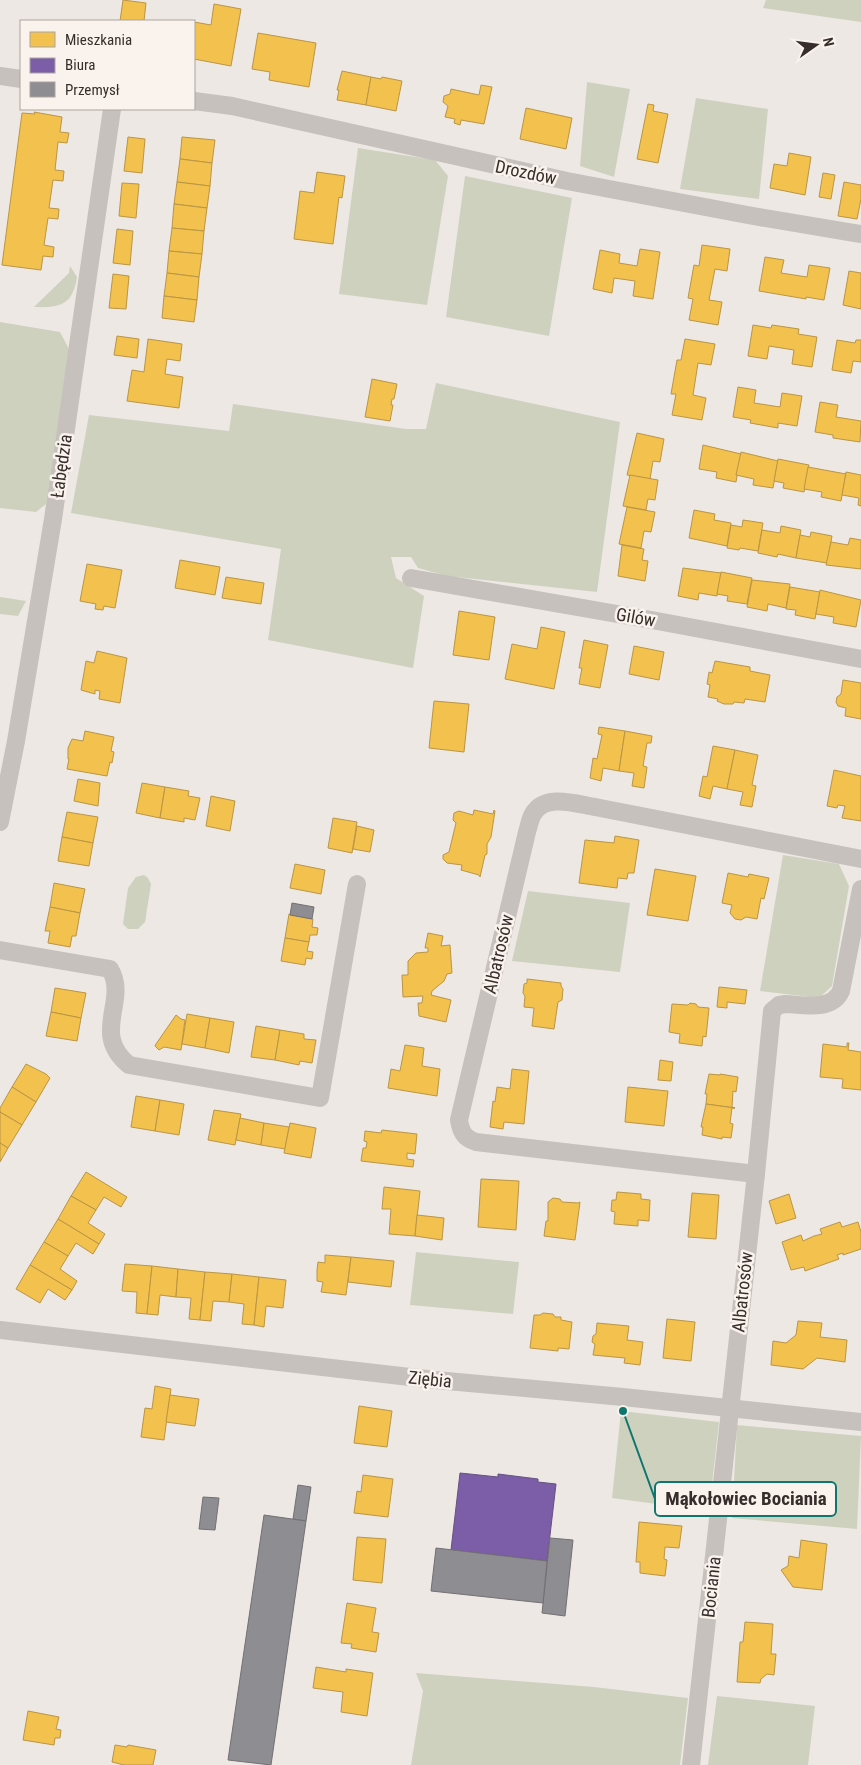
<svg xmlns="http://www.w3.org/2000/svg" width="861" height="1765" font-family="'Roboto Condensed',sans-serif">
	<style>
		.green { fill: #cfd1bf }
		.homes { fill: #f2c14e; stroke: #ba9544 }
		.offices { fill: #7b5ea7; stroke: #675082 }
		.industry { fill: #8d8d92; stroke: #737073 }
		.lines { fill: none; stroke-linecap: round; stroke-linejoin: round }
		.street { stroke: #c6c1bd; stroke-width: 18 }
		.labels { text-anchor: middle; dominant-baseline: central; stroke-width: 5; stroke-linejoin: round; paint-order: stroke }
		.street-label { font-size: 18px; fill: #372e2b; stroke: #f9f2ed }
		.leader { fill: none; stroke: #0f766e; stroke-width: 2 }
		.callout-dot { fill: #0f766e; stroke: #f9f2ed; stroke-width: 2 }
		.callout { fill: #f9f2ed; stroke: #0f766e; stroke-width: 2 }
		.callout-label { font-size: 19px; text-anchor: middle; font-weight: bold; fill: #372e2b }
	</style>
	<rect width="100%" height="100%" fill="#ede8e4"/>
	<g class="green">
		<path d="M766,0H861V22L763,8Z"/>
		<path d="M587,82L630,89L614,177L580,166Z"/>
		<path d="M696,98L768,109L759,199L680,189Z"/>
		<path d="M358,148L435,160L448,176L427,305L339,294Z"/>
		<path d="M465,176L572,198L549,336L446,317Z"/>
		<path d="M70,266L77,277C73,305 60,308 34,307L69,273Z"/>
		<path d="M0,322L60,332L69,349L46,504L36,512L0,508Z"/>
		<path d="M436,383L620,422L597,592L447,576L418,568L411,557H391L396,578L424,596L413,668L268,640L281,549L71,513L89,415L229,431L233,404L406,429H426Z"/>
		<path d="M0,597L26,601L18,616L0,614Z"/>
		<path d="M783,855L839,864L849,886L832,986L819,998L760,991Z"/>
		<path d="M144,875L148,878L151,884L145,922L138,929H128L123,924L128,888L136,877Z"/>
		<path d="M528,891L630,903L620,972L512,961Z"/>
		<path d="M416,1252L519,1262L513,1314L410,1305Z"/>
		<path d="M621,1411L719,1422L709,1511L612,1498Z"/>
		<path d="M737,1425L861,1436L857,1529L732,1518Z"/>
		<path d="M416,1673L594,1687L688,1698L680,1765H411L423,1691Z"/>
		<path d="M717,1696L815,1706L808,1765H708Z"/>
	</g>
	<g class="homes">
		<path d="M123,0L146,3L144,21H120Z"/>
		<path d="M214,4L241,9L231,66L194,59V22L211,25Z"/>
		<path d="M258,33L316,43L309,87L269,80L270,72L252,69Z"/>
		<path d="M342,71L371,77L366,105L337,100L339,90H337Z"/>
		<path d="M371,77L381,79L382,77L402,81L396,111L366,105Z"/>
		<path d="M481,85L492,87L484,124L461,120L460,125L454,123L455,119L445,117L448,106L443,102L444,96L450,94L451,89L479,95Z"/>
		<path d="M648,104L654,105L653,111L668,114L658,163L637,159Z"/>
		<path d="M526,108L572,118L566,149L520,139Z"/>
		<path d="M34,112L62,117L60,132L69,133L67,143L58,142L55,170L64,171L63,181L53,180L49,208L59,209L58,219L48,218L44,245L54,247L53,257L43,256L41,270L2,265L22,113L35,114Z"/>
		<path d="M128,137L145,139L142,173L124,171Z"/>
		<path d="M182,137L215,140L212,163L180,159Z"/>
		<path d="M789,153L811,157L805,195L770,188L774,164L787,166Z"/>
		<path d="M180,159L212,163L210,186L177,182Z"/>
		<path d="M317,172L345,176L342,198L339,197L333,244L294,239L300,191L314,193Z"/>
		<path d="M823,173L835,175L831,199L819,197Z"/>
		<path d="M177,182L210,186L207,208L174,204Z"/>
		<path d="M844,182L861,185V199L857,219L838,216Z"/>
		<path d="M122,183L139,184L136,218L119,216Z"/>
		<path d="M174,204L207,208L204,231L172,228Z"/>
		<path d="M172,228L204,231L202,254L169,251Z"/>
		<path d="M117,229L133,231L130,265L113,263Z"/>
		<path d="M702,245L730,249L727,271L715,269L709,300L722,302L718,325L689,320L693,299L688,298L694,265L699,266Z"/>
		<path d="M640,249L660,252L653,299L633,296L635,281L614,278L612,293L593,289L600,250L620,254L619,263L637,266Z"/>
		<path d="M169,251L202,254L199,277L167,273Z"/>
		<path d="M765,257L784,260L781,273L807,277L809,265L830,268L824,300L806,297V299L759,291Z"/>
		<path d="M849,271L861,273V309L843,305Z"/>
		<path d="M167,273L199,277L197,300L164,296Z"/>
		<path d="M113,274L129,276L126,309L109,308Z"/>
		<path d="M164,296L197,300L194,322L162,318Z"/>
		<path d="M753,325L771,328L772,325L799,329L798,334L817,337L812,367L792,364L794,350L769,346L767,359L748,356Z"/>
		<path d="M117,336L139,339L137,358L114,355Z"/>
		<path d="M148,339L182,344L180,361L167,359L165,374L183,377L179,408L127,401L132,370L144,372Z"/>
		<path d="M685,339L715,344L711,365L698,363L693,395L706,398L702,420L672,415L676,394H671L677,360H681Z"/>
		<path d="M837,340L855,343L856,340H861V362L853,361L851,373L832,370Z"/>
		<path d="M372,379L397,384L394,399H392L391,405H393L390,421L365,417Z"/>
		<path d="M738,387L756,390L754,403L780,407L782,393L802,396L797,426L778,423V428L750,423L751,420L733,417Z"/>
		<path d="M820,402L838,405L836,417L861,421L860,442L833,438V435L815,432Z"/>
		<path d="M637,433L664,439L660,462L653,461L650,479L627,475Z"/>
		<path d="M703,445L741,454L736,482L716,478L717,472L699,469Z"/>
		<path d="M741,452L778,461L773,488L753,485L754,479L736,475Z"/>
		<path d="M778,459L809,465L804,492L783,488L784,483L774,481Z"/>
		<path d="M808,467L846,474L841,501L821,497L822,492L804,489Z"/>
		<path d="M846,472L861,475V506L858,505L859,498L842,495Z"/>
		<path d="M630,475L658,480L655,500L648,499L646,510L623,506Z"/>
		<path d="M627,507L655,512L651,532L644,531L641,548L619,544Z"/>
		<path d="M694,510L715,514L714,520L731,523L727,546L689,538Z"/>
		<path d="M743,520L763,523L758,551L740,548L739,550L727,548L731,525L742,527Z"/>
		<path d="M781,526L801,530L796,558L778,554L777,557L758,553L762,530L780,533Z"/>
		<path d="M811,532L832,536L827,563L796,558L800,535L810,537Z"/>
		<path d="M850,538L861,540V569L826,565L831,542L848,545Z"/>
		<path d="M622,545L644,549L642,560L648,561L645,581L618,576Z"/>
		<path d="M180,560L220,567L215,595L175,588Z"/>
		<path d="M87,564L122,570L115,608L104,606L103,610L95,609L96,604L80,601Z"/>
		<path d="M683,568L721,573L717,596L699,593L698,600L678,596Z"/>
		<path d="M721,572L752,578L747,604L727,601L728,596L717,594Z"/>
		<path d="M226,577L264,583L261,604L222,598Z"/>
		<path d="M752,580L790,584L786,608L768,604L767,611L747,607Z"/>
		<path d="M790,587L820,592L815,619L795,615L796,610L786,609Z"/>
		<path d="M820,590L861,600L856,627L833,623L834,617L816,614Z"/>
		<path d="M459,611L495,617L489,660L453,655Z"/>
		<path d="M541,627L565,632L554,689L505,679L512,644L537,649Z"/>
		<path d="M584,640L608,645L600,688L579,684L582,668H579Z"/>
		<path d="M634,646L664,652L659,680L629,674Z"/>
		<path d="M97,651L127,658L120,703L99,699L100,691L95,690V694L81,690L86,661L94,663Z"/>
		<path d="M715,661L750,667V671L770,675L765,702L745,699L744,703L734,702L733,704H724L717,701L718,699L708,697L710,685L707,684L709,672L712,673Z"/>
		<path d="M843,680L861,683V719L845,716L846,708L838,706L836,702L837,697L841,694Z"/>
		<path d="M434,701L469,704L464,752L429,748Z"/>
		<path d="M599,727L625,731L619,771L603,768L601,781L590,778L593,758L597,759L602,735L598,734Z"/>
		<path d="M85,731L114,737L111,751L114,752L112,763L110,762L107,776L67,769L69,759H68V748L72,739L83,741Z"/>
		<path d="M625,731L652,736L651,743H647L643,766L647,767L644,788L632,786L634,773L619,771Z"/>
		<path d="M713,746L735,750L727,789L713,786L710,799L699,796L703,776L707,777Z"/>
		<path d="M735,750L758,755L752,785L756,786L752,807L740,805L743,792L727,789Z"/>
		<path d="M834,770L861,776V821L842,818L845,806L838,805L837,808L827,806Z"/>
		<path d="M78,779L100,783L98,806L74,801Z"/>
		<path d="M142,783L165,787L160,818L136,813Z"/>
		<path d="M165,787L189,791L188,796L200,798L195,820L184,818V822L160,818Z"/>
		<path d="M211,796L235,801L230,831L206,826Z"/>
		<path d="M474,810L493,814L494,810L495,811L491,837L487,844V854L485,855L480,877L479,875L461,870L462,865L447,863L443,859V855L449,852L456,823L453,820L454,813L459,811L473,815Z"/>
		<path d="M67,812L98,817L93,843L62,837Z"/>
		<path d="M333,818L357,822L352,853L328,848Z"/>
		<path d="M357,826L374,830L370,852L353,849Z"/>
		<path d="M615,836L639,840L634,873H628L627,879L618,878L617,888L579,883L585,840L614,843Z"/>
		<path d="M62,837L93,843L89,866L58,861Z"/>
		<path d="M295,864L325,870L321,894L290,888Z"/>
		<path d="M655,869L696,876L688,921L647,915Z"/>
		<path d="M728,873L748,877L749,874L769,878L764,899L761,898L757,919L746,917L741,920L735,919L730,913L732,905L722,903Z"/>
		<path d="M54,883L85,889L80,913L50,907Z"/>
		<path d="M50,907L80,913L76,936H72L70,947L48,943L50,931H45Z"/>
		<path d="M289,914L313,919L312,927L318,928L317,935H310L309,942L285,938Z"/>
		<path d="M428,933L443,936L441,946L450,945L452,973L447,974L444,981L432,991L431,995L451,1000L446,1022L419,1016L418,1003H422L423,996L403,997L402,975H408V961L416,953L428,952V948H425Z"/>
		<path d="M285,938L309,942L307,951L313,952L312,959L306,958L305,965L281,961Z"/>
		<path d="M527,979L561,983V986L563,989L562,1000L558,1002L554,1029L532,1026L534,1008L524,1007L525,996L523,993L524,984L527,983Z"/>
		<path d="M719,987L747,990L745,1004L727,1002V1008L717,1007Z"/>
		<path d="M55,988L86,993L81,1018L51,1012Z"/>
		<path d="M690,1003L696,1004L698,1007L709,1008L706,1037L703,1036L702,1046L679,1043L680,1034L669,1032L672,1004L688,1005Z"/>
		<path d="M51,1012L81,1018L77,1041L46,1036Z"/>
		<path d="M187,1014L210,1018L205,1048L182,1044Z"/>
		<path d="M176,1015L181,1019L185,1020L181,1050L164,1047L159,1050L155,1046L156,1044Z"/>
		<path d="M210,1018L234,1022L229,1053L205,1048Z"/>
		<path d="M256,1026L280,1030L275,1060L251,1057Z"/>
		<path d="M280,1030L304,1034V1039L316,1040L312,1063L300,1061L299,1065L275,1060Z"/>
		<path d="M847,1043H849L848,1050L861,1052V1090L842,1088L843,1079L820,1077L823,1044L847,1047Z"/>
		<path d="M405,1045L424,1048L422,1066L440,1069L437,1096L388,1088L391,1069L400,1071Z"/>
		<path d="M660,1060L673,1062L671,1081L658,1080Z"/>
		<path d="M26,1064L46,1074L50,1078L36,1102L12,1087Z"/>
		<path d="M512,1069L529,1071L524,1124L504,1122L503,1129L490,1127L493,1101L495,1102L497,1087L510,1089Z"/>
		<path d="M709,1074L720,1075V1074L738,1077L736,1092L733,1091L732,1107L735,1108L706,1104L707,1094H705Z"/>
		<path d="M12,1087L36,1102L22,1125L0,1112V1108Z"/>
		<path d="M628,1087L668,1091L664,1126L625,1122Z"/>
		<path d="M136,1096L160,1100L155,1131L131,1127Z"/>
		<path d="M160,1100L184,1104L179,1135L155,1131Z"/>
		<path d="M706,1104L735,1108H732L730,1123L733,1124L731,1138L722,1137V1139L702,1135L703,1127H701Z"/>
		<path d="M214,1110L241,1114L235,1145L208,1140Z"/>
		<path d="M0,1112L22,1125L8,1148L0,1143Z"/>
		<path d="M240,1118L264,1123L261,1145L236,1140Z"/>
		<path d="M264,1123L289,1127L285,1149L261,1145Z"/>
		<path d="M290,1123L316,1128L311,1158L284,1153Z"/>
		<path d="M382,1130L417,1134L415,1154L407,1153V1159L414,1160L413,1167L361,1161L363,1148H366L367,1142L364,1141L365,1131L381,1133Z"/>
		<path d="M0,1143L8,1148L0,1162Z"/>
		<path d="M86,1172L127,1197L121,1207L104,1197L96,1210L71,1196Z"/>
		<path d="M481,1179L519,1181L516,1230L478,1227Z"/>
		<path d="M384,1187L420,1191L415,1236L389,1234L391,1209H382Z"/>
		<path d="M617,1192L641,1194V1199L650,1200L649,1221L638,1220V1226L614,1224L615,1212L611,1211L612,1200H616Z"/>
		<path d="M692,1193L719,1195L716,1239L688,1237Z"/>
		<path d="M789,1194L796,1218L776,1224L769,1201Z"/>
		<path d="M71,1196L96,1210L88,1223L105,1234L99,1244L58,1219Z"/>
		<path d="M553,1198L560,1199L562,1202L578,1203L580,1202L575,1240L544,1236L546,1221H548V1202Z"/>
		<path d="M417,1215L444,1218L442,1240L415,1236Z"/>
		<path d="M58,1219L99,1244L93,1254L76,1243L68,1256L44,1242Z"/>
		<path d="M840,1222L842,1227L858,1222L861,1232V1249L843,1255V1253L837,1255L839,1259L805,1271L804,1267L791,1270L782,1242L801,1235L803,1241L814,1236L822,1234L820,1229Z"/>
		<path d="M44,1242L68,1256L60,1269L77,1281L72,1290L30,1265Z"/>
		<path d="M325,1255L351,1257L346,1295L321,1292L323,1282L317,1281V1270L318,1262L325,1263Z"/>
		<path d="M351,1257L394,1261L391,1287L348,1282Z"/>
		<path d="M125,1264L152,1266L147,1314L136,1313L137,1292L122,1291Z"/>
		<path d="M30,1265L72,1290L65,1300L48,1289L40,1303L16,1289Z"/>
		<path d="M152,1266L178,1269L176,1297L160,1295L158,1315L147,1314Z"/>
		<path d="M178,1269L205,1272L200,1320L189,1319L191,1298L176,1297Z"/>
		<path d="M205,1272L232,1274L229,1302L213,1301L211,1321L200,1320Z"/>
		<path d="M232,1274L259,1277L254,1325L242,1324L244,1304L229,1302Z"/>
		<path d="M259,1277L286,1280L283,1308L266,1306L264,1327L254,1325Z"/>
		<path d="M543,1313L553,1314L555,1317H561V1320L572,1322L569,1349L558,1348V1351L530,1348L534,1315H540Z"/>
		<path d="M667,1319L695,1322L691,1361L663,1358Z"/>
		<path d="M798,1321L822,1323L820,1337L847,1340L845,1362L817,1358L803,1369L771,1365L773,1341L786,1343L796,1335Z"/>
		<path d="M597,1323L629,1326L627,1340L643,1342L640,1365L624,1363L625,1358L593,1355L595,1344L592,1342L593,1336L596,1334Z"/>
		<path d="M155,1386L171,1389L164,1440L141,1437L145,1408L152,1409Z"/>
		<path d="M170,1395L199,1399L195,1426L166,1422Z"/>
		<path d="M359,1406L392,1411L387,1447L354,1443Z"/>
		<path d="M363,1475L393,1479L388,1517L354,1513L357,1491L361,1492Z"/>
		<path d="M639,1522L682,1526L679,1548L665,1547L664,1559L667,1560L665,1576L640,1573V1562H636Z"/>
		<path d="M357,1537L386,1539L382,1583L353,1580Z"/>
		<path d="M801,1540L827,1544L822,1590L793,1587L781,1570L788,1566L789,1556L799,1558Z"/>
		<path d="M347,1603L376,1608L372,1632L379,1633L376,1652L351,1648L352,1644L341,1643Z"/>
		<path d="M745,1622L773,1624L771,1654H776L774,1675L767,1674L761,1679L760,1683L737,1682L740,1642H743Z"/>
		<path d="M316,1667L346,1672V1669L373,1673L367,1716L341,1712L343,1692L313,1688Z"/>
		<path d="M28,1711L59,1717L56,1729L61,1730L60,1738H55L54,1745L23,1740Z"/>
		<path d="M115,1745L127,1747L128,1745L156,1750L153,1765H124L112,1762Z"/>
	</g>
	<path class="offices" d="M460,1473L498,1477V1474L538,1479V1482L556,1484L547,1561L451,1550Z"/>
	<g class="industry">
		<path d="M292,903L314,907L312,919L290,915Z"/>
		<path d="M298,1485L311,1487L306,1521L293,1519Z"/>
		<path d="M203,1497L219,1498L215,1530L199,1529Z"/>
		<path d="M264,1515L306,1521L271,1765L228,1760Z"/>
		<path d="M550,1538L573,1540L565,1616L542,1613Z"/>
		<path d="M436,1548L547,1561L543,1603L431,1591Z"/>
	</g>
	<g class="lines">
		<g class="street">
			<path d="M0,76L21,79"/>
			<path d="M194,101L232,106L567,181L753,216L861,234"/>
			<path d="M411,578L657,621L861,659"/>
			<path d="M0,822L16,741L53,519L112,109"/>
			<path d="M0,950L110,969C129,1001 90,1033 129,1065L320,1098L357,884"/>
			<path d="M756,1174L772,1011L779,1005L786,1004C804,1005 832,1011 841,991L861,889"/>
			<path d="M0,1330L436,1380L623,1397L861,1422"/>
			<path d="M691,1765L756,1174L476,1142C464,1138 461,1132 459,1120L527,832C529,826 530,819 533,814C545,793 576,804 595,807L861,859"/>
		</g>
	</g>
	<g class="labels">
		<g class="street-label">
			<text transform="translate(526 172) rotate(12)">Drozdów</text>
			<text transform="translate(61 466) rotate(-82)">Łabędzia</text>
			<text transform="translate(636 617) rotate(10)">Gilów</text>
			<text transform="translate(498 954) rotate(-77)">Albatrosów</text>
			<text transform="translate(742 1292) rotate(-84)">Albatrosów</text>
			<text transform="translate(430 1379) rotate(6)">Ziębia</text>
			<text transform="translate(711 1587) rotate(-84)">Bociania</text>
		</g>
	</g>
	<path class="leader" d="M623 1411L655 1499"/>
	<circle class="callout-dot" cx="623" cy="1411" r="5"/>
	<rect class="callout" x="655" y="1482" width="181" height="34" rx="5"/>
	<g class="callout-label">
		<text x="746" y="1505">Mąkołowiec Bociania</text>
	</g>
	<rect x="20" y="20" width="175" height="90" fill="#f9f2ed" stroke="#aba49f"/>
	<rect x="30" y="32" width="25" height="15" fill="#f2c14e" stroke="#aba49f"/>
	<text x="65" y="45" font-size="15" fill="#372e2b">Mieszkania</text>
	<rect x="30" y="58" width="25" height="15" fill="#7b5ea7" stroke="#aba49f"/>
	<text x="65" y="70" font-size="15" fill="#372e2b">Biura</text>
	<rect x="30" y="82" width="25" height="15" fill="#8d8d92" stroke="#aba49f"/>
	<text x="65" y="95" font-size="15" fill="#372e2b">Przemysł</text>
	<g transform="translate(816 45) rotate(76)" stroke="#f9f2ed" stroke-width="4" paint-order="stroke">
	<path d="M0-4L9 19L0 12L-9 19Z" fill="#372e2b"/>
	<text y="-8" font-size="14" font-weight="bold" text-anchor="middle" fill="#372e2b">N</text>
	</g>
</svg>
